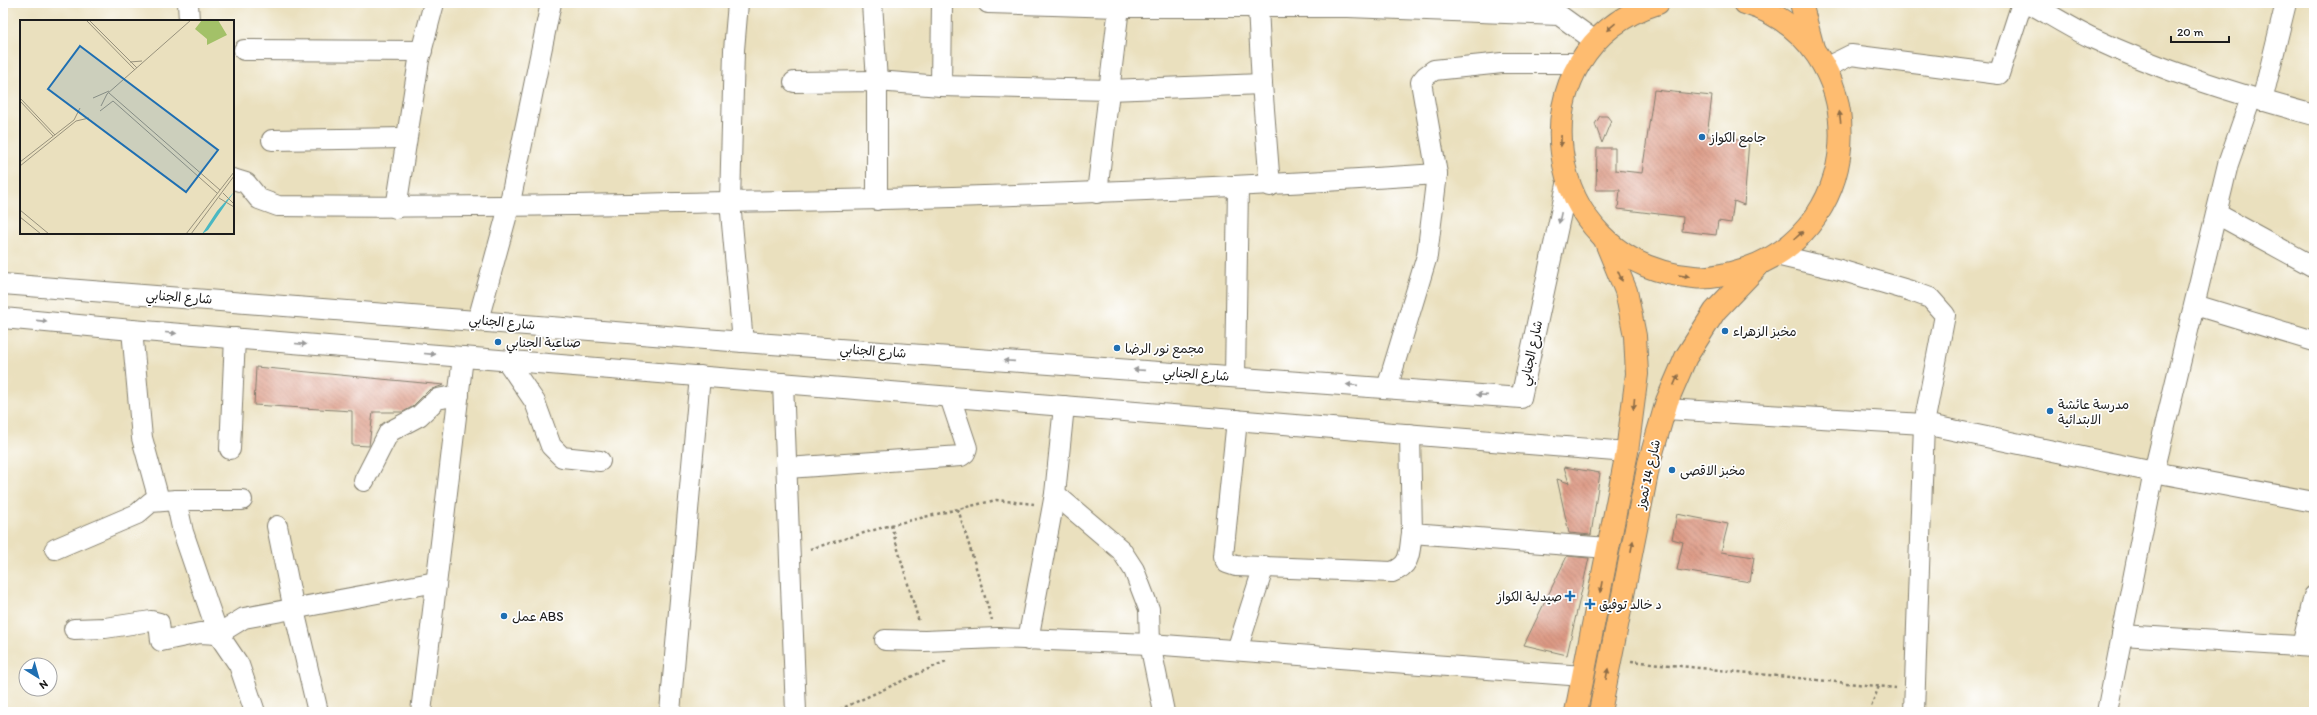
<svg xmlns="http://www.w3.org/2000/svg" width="2317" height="715" font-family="Itim,'Playpen Sans Arabic',sans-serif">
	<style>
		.building { fill: url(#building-back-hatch) }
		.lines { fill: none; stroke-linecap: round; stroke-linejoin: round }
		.minor-casing { stroke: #837e6d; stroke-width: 22 }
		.major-casing { stroke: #837e6d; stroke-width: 24 }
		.path { stroke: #837e6d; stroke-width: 2.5; stroke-dasharray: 3 3; stroke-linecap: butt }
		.minor { stroke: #fff; stroke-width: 20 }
		.major { stroke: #febc70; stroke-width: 22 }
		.oneway { fill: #8d6c46 }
		.oneway2 { fill: #999 }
		.poi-dot { fill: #1f6fb2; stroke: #fff; stroke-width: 1.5 }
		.labels { text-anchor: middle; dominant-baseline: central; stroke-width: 3.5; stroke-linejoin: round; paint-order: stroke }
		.poi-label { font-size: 13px; fill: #1c1c1c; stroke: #fff; text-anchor: start }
		.street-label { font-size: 13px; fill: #1c1c1c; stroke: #fff }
		.inset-road { fill: none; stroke: #98927d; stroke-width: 1 }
		.view { fill: #1f6fb2; fill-opacity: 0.15; stroke: #1f6fb2; stroke-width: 2 }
		.inset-edge { fill: none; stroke: #1c1c1c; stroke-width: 2 }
	</style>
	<defs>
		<pattern id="building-back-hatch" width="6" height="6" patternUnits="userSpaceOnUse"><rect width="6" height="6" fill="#db9782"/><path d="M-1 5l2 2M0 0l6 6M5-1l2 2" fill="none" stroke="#b17a6a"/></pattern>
	</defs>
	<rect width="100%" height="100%" fill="#fff"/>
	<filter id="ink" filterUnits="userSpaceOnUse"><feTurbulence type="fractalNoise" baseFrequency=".025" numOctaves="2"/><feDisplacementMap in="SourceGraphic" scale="8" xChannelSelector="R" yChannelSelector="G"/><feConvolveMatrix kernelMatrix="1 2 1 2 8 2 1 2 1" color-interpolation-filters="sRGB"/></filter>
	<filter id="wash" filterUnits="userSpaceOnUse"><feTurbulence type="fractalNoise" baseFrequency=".012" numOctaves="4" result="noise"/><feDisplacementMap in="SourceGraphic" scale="16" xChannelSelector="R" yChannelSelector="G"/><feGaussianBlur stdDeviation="0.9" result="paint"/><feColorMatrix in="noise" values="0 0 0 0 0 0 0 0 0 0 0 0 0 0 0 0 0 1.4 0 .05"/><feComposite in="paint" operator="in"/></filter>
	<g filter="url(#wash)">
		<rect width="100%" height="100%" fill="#eae0be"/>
		<g id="blocks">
			<g class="building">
				<path d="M1654,90L1712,96L1707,136L1749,140L1744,205L1734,201L1731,223L1718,221L1716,235L1682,231L1683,217L1618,209L1620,190H1596L1597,148H1615V170L1642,173Z"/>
				<path d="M1600,116H1607L1611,121L1602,143L1595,124Z"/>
				<path d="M256,367L444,385L429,390L412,407L403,412H373L369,446L352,445V411L254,405Z"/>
				<path d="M1564,467L1600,473L1591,535L1569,533L1557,479L1569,483Z"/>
				<path d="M1677,514L1728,524L1721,552L1754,557L1750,582L1677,570L1683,542L1672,539Z"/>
				<path d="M1567,556L1589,558L1567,655L1524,645Z"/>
			</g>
		</g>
	</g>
	<g filter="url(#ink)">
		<use href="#blocks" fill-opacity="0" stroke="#837e6d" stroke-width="1"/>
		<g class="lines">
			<defs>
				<g id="minor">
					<path d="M188,3L189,21"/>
					<path d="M738,3L734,50L730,202L743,342"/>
					<path d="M872,3L877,81V200"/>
					<path d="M988,3L1119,7H1348L1559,15L1595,41"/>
					<path d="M2029,3C2049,14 2069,27 2090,37C2162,71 2237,94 2314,115"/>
					<path d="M1258,7L1262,84L1270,186"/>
					<path d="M244,50L422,51"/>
					<path d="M1825,68L1851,55L1999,74L2022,3"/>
					<path d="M794,82L877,81L941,86L1110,90L1262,84"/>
					<path d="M941,86L942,3"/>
					<path d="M2262,101L2286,3"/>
					<path d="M272,140L406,138"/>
					<path d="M233,179L246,183L259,199L278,206C430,208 581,205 732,202C968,198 1202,190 1437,174"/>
					<path d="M1097,193L1119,7"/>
					<path d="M396,208L419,60L434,3"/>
					<path d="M2217,214L2314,267"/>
					<path d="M1776,255L1840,270L1911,291L1930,298L1945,315L1924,424L1914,712"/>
					<path d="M3,284L743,342L1521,398L1568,180"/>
					<path d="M2195,305L2314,341"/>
					<path d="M3,318L132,330L1627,452"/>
					<path d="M478,320L509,207L551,3"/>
					<path d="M132,330L142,438L159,500"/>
					<path d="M507,361L535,402L551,446L562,457L600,461"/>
					<path d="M1235,377L1238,187"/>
					<path d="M783,383L796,712"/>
					<path d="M1387,388L1427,256L1437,174L1421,82L1426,76L1434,70L1502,63H1579"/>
					<path d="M1665,409L1924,424L2154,472L2314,502"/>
					<path d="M1237,420L1223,556L1227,563L1236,566L1392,572C1412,565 1409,551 1412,533"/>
					<path d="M1410,434L1412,533L1608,548"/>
					<path d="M230,449L235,338"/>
					<path d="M787,468L961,456L965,453L967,448L950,397"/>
					<path d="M364,481L389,432L419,416L437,399L459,395"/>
					<path d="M1055,494L1121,550L1134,570L1149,609L1150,644L1164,712"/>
					<path d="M176,500L183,532L218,634L239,665L255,712"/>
					<path d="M277,526L294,610L318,712"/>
					<path d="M55,549L137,514L151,502L176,500H242"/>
					<path d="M74,629L105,628L151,621L159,623L161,641L200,633L218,634L244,618L436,582"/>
					<path d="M2122,635L2314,647"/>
					<path d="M885,640L925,641L997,638L1150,644L1583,676"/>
					<path d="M1028,640L1055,494L1064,406"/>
					<path d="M2302,646L2314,596"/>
					<path d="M1237,650L1264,566"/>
					<path d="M421,712L463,357"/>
					<path d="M670,712L700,376"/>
					<path d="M2107,712L2154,472L2228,164L2251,98"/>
				</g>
				<g id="major">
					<path d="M1658,3C1510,49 1538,265 1694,277C1711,279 1729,274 1745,269C1871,228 1874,42 1745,3"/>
					<path d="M1801,3L1813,48"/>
					<path d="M1576,712L1627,452L1637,374L1635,336L1626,291L1605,240"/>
					<path d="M1600,712L1649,463L1667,401L1686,357L1715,311L1758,266"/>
				</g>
			</defs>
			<use href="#minor" class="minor-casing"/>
			<use href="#major" class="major-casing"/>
			<g class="path">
				<path d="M958,509L992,620"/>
				<path d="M891,525L919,622"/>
				<path d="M810,549L891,525L996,500L1034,504"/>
				<path d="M1631,661L1896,688"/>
				<path d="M834,712L946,661"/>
				<path d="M1869,712L1879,686"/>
			</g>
			<use href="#minor" class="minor"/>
			<use href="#major" class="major"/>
		</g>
		<defs><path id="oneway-solid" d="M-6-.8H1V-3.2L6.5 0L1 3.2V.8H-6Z"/></defs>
		<g class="oneway">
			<use href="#oneway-solid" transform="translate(1611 27) rotate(140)"/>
			<use href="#oneway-solid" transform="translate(1840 117) rotate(-97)"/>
			<use href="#oneway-solid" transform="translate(1561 141) rotate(91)"/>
			<use href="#oneway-solid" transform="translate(1799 235) rotate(-42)"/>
			<use href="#oneway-solid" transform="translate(1620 276) rotate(67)"/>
			<use href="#oneway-solid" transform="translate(1684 276) rotate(9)"/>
			<use href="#oneway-solid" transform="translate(1676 380) rotate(-67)"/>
			<use href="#oneway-solid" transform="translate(1634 404) rotate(95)"/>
			<use href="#oneway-solid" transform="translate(1632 546) rotate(-79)"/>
			<use href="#oneway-solid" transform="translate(1601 587) rotate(101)"/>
			<use href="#oneway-solid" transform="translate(1607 674) rotate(-79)"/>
		</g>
		<g class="oneway2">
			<use href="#oneway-solid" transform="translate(1560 218) rotate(102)"/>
			<use href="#oneway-solid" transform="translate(42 321) rotate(6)"/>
			<use href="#oneway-solid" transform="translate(171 333) rotate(5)"/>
			<use href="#oneway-solid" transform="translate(301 344) rotate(5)"/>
			<use href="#oneway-solid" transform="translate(430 354) rotate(5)"/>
			<use href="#oneway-solid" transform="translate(1009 361) rotate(-176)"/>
			<use href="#oneway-solid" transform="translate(1139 370) rotate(-176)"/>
			<use href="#oneway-solid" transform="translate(1352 385) rotate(-176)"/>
			<use href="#oneway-solid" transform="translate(1482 395) rotate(-176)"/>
		</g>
	</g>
	<g class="poi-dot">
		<circle cx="1702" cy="137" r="4"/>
		<circle cx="1725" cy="331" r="4"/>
		<circle cx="498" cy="342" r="4"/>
		<circle cx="1117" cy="348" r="4"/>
		<circle cx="2050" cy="411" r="4"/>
		<circle cx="1672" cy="470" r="4"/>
		<path d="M1568 590h4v4h4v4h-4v4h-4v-4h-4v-4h4z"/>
		<path d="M1588 598h4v4h4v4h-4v4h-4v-4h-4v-4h4z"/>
		<circle cx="504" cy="616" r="4"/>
	</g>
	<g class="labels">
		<g class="poi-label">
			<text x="1710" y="137">جامع الكواز</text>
			<text x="1733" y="331">مخبز الزهراء</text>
			<text x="506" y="342">صناعية الجنابي</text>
			<text x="1125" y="348">مجمع نور الرضا</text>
			<text x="2058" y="404">مدرسة عائشة<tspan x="2058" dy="15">الابتدائية</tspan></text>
			<text x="1680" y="470">مخبز الاقصى</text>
			<text x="1562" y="596" text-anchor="end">صيدلية الكواز</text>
			<text x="1599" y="604">د خالد توفيق</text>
			<text x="512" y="616">عمل ABS</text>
		</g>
		<g class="street-label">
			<text transform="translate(179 297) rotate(4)">شارع الجنابي</text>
			<text transform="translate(502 322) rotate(5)">شارع الجنابي</text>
			<text transform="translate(873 351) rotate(4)">شارع الجنابي</text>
			<text transform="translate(1531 353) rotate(-78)">شارع الجنابي</text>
			<text transform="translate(1196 374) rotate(4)">شارع الجنابي</text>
			<text transform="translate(1648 474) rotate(-77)">شارع 14 تموز</text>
		</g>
	</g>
	<g transform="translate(20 20)">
		<rect width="214" height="214" fill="#eae0be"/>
		<path d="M182,0H198L207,15L187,25V19L175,9Z" fill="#a3c168"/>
		<path d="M214,172L188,210L182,214L197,191Z" fill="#4ab8c2"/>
		<path class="inset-road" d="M66,0L115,50M69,0L117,48M110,42L122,41M89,73L200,170M0,78L35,115M73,78L89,71M0,81L33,116M81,86L87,74L171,0M80,91L93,81L197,173M0,142L54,100L60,88M0,146L56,101L69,98M203,173L214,184M199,178L214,187M0,190L29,214M0,197L21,214M166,214L214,152M171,214L214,156"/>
		<path class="view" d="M60,26L198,130L166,172L28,69Z"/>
		<rect width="214" height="214" class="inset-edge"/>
	</g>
	<rect width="2317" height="715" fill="none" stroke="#fff" stroke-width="16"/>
	<g transform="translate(38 677) rotate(143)"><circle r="19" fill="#ffffff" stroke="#a4a4a4"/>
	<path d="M0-3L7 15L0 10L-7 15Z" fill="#1f6fb2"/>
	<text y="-6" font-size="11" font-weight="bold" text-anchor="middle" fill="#1c1c1c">N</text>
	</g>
	<path d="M2171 36v6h58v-6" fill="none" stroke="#1c1c1c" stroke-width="2"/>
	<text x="2177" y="36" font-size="12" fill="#1c1c1c" stroke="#ffffff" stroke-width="3" paint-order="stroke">20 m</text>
</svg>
